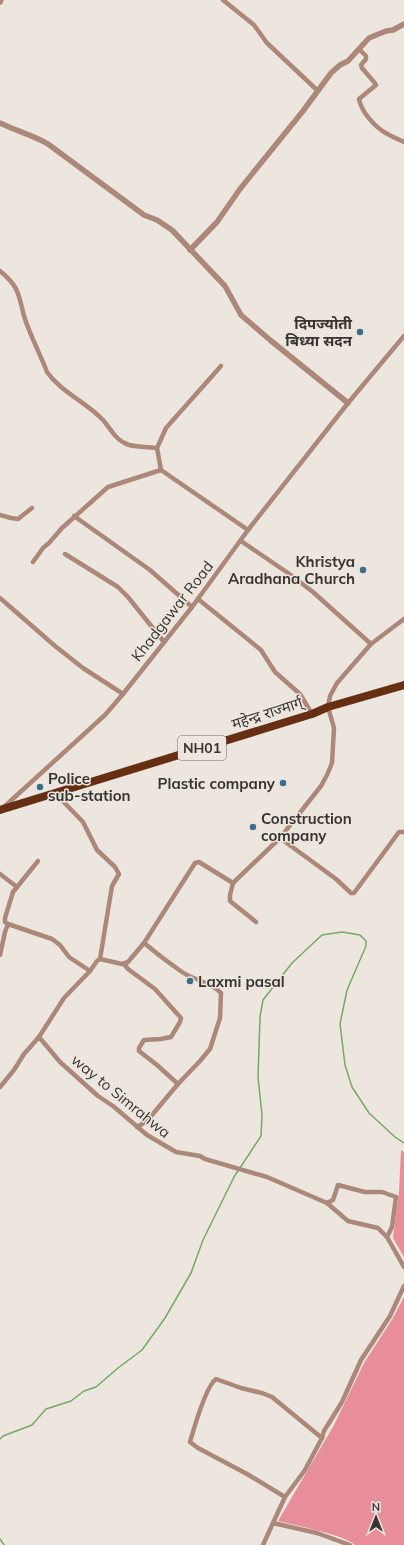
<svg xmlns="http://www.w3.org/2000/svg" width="404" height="1545" font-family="Mulish,'Noto Sans Devanagari',sans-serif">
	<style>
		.forest { fill: #e88e9a }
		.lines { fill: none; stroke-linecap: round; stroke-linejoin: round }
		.stream { stroke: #76a965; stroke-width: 1.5 }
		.minor { stroke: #ac8879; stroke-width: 4.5 }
		.tertiary { stroke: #ac8879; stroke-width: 5.5 }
		.trunk { stroke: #662e12; stroke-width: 8 }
		.poi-dot { fill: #3a6f8b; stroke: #ece6df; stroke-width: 1.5 }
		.labels { text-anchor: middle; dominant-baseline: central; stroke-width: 3; stroke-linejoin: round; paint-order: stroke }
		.shield { fill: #ece6df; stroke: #6d6966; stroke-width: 1 }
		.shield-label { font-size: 14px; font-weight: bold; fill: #373432 }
		.poi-label { font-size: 15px; font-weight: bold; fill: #373432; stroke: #ece6df; text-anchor: end }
		.street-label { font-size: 15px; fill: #373432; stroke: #ece6df }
	</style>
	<rect width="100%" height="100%" fill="#ece6df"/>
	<g class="forest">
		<path d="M401,1150L404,1152V1257L393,1238L399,1192Z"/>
		<path d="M404,1297V1545H355C345,1535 294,1525 278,1521L334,1425L364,1363L393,1318Z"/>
	</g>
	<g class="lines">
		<g class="stream">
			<path d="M0,1439L3,1436L32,1425L46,1409L71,1401L84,1391L96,1387L118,1368L142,1350L165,1318L191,1273L203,1240L234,1177L261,1136L262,1115L258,1077L260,1017L263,1000L292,963L322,935L342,932L360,935L366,941V946L347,990L340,1024L345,1065L352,1087L369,1113L395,1137L404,1143"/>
			<path d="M0,1539L4,1545"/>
		</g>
		<g class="minor">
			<path d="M223,0L254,25L267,43L318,91"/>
			<path d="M359,49L366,56V59L361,65L362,68L374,82L376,85L359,99C360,105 362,108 365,113C377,130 386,134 404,142"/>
			<path d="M0,271C21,288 18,296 25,319C31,337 40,354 47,372C61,392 86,402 103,420C111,429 116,441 129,445C138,447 148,447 157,448"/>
			<path d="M161,470L157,448L166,428L221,366"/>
			<path d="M0,515L11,518L18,519L32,508"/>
			<path d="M74,516L150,570L192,607"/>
			<path d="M241,541L288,573L313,592L371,644"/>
			<path d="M65,554L118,587L128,597L164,642"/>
			<path d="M33,562L43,548L49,543L62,528L108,487L161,470L248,530"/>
			<path d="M0,598L55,646L83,668L123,694"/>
			<path d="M198,599L261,650L275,672L300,694L312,714"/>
			<path d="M55,793L83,822L97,850L115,867L119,874L112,886L100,959"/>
			<path d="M5,806L105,715L123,694L192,607L248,530L348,403L404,336"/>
			<path d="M280,838L336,879L351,893H354L399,832H404"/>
			<path d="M0,874L17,887"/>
			<path d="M233,883L230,895V901L256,922"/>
			<path d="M8,924L5,922V918L13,892L38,861"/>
			<path d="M0,955L5,932L8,924L52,939L60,945L69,957L90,971"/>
			<path d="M124,964L128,969L155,989L181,1018L180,1022L171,1037L161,1039L144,1040L139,1048V1051L157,1065L178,1084"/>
			<path d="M39,1037L60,1062L98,1096L113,1106L147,1135L176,1152L200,1156L205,1159L267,1177L327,1203L333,1200L338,1185L365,1192H382L396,1197L392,1227L387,1237L404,1267"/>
			<path d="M0,1087L14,1070L24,1054L39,1037L64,998L90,971L97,961L100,959L122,964L128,962L144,943L195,863L199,862L233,883L280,838L321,786L327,775L332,763L334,728L328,707L330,696L337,683L371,644L404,619"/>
			<path d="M137,1127L147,1121L178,1084L200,1061L210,1049L220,1018L221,993C211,982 194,980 182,972C169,963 156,953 144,943"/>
			<path d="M327,1203L348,1221L378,1228L387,1237"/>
			<path d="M322,1438L324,1431L342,1402L361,1360L390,1316L404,1286"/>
			<path d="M285,1497L247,1474L198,1448L190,1442C194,1428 206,1386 216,1379L241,1388L262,1393L272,1397L322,1438L305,1470L285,1497L273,1523L317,1533L350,1545"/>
			<path d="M263,1545L273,1523"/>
		</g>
		<g class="tertiary">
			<path d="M0,2L1,0"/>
			<path d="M0,123C16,131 33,135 48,144L144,215L157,220L172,230L225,286L241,315L270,340L348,403"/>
			<path d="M190,250L217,222L240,189L303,111L331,73L340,65L348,61L369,38L386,31L393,30L404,24"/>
		</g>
		<path class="trunk" d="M0,810L312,714L328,707L404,685"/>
	</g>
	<g class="poi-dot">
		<circle cx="360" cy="332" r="4"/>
		<circle cx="363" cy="570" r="4"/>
		<circle cx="283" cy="783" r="4"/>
		<circle cx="40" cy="787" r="4"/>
		<circle cx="253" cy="827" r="4"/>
		<circle cx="190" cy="981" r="4"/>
	</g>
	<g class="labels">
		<rect class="shield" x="178" y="736" width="48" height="24" rx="3"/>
		<g class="shield-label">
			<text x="202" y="748">NH01</text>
		</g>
		<g class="poi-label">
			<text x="352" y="323">दिपज्योती<tspan x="352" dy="17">बिध्या सदन</tspan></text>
			<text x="355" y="561">Khristya<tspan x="355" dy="17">Aradhana Church</tspan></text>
			<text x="48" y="778" text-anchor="start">Police<tspan x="48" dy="17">sub-station</tspan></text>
			<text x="275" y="783">Plastic company</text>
			<text x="261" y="818" text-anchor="start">Construction<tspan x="261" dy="17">company</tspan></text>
			<text x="198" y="981" text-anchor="start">Laxmi pasal</text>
		</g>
		<g class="street-label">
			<text transform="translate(172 611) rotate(-52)">Khadgawar Road</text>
			<text transform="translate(267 713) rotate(-18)">महेन्द्र राज्मार्ग्</text>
			<text transform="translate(121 1096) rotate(39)">way to Simrahwa</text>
		</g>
	</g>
	<g transform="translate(376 1517)" stroke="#ece6df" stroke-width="3" paint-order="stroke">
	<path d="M0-3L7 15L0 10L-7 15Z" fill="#373432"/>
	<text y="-6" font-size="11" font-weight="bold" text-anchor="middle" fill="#373432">N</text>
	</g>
</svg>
